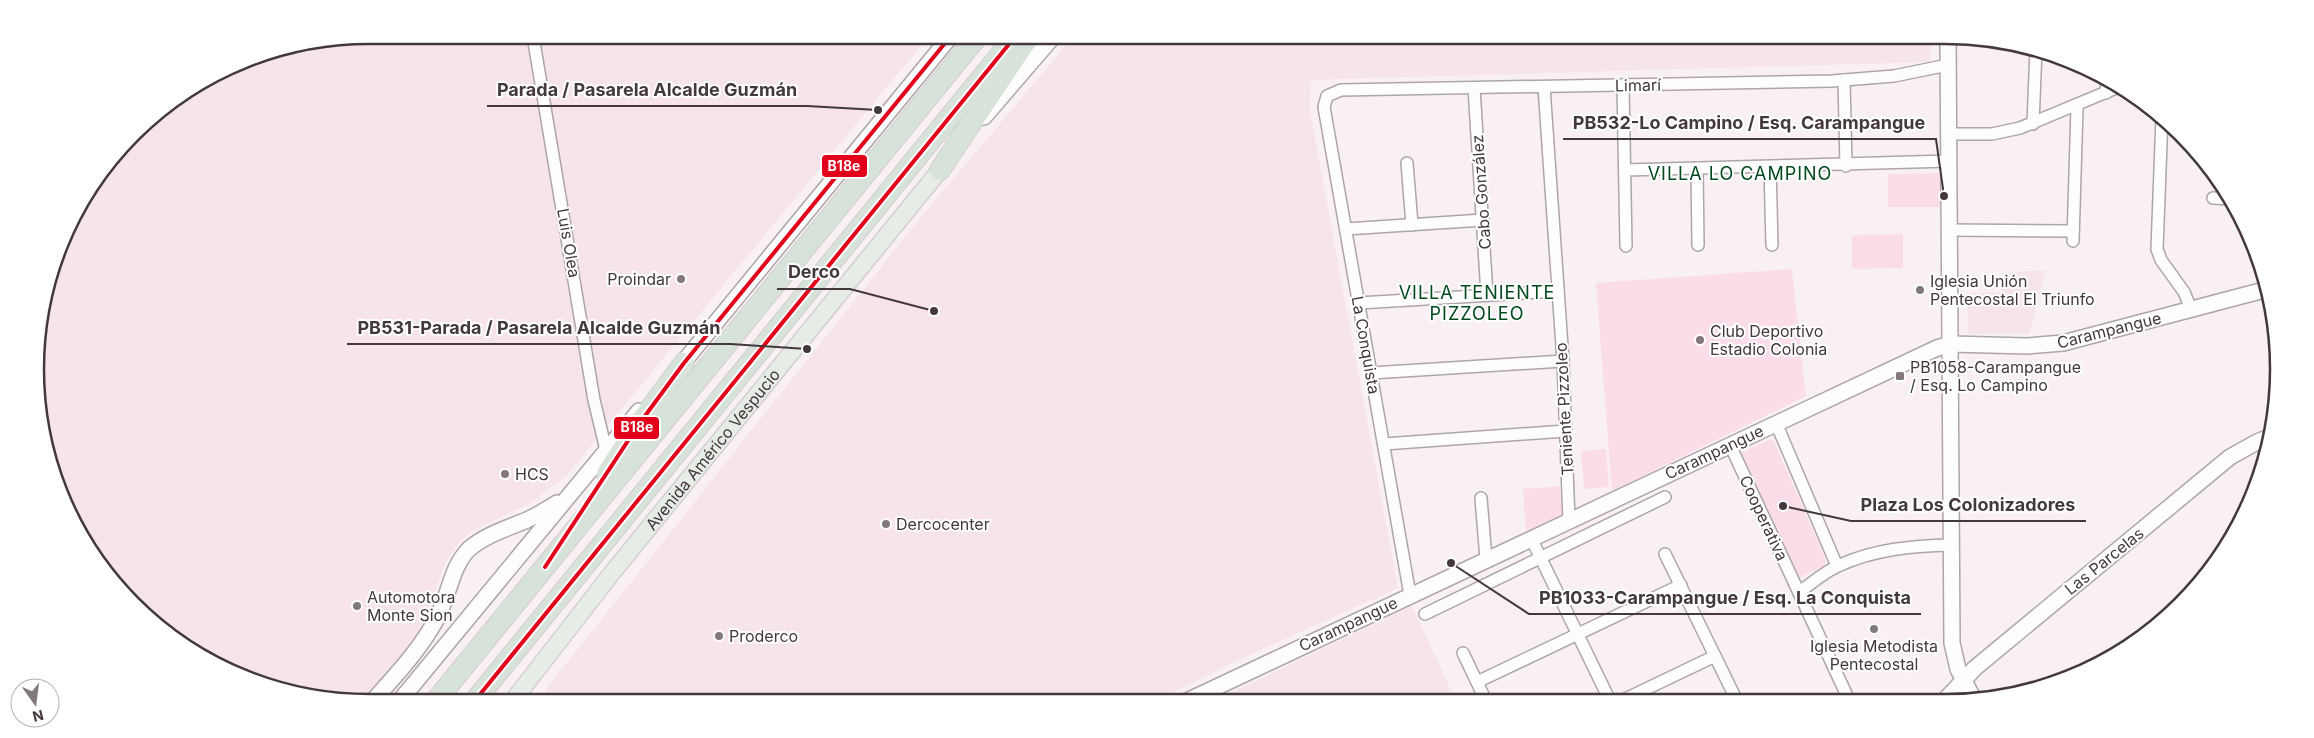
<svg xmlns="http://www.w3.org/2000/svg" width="2314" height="738" font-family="Inter,sans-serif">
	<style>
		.built { fill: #f7e4eb }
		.green { fill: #fbdce9 }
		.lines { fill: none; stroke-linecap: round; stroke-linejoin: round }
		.street-casing { stroke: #ada5a8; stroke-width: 14 }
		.secondary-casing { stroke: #ada5a8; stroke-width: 18 }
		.primary-casing { stroke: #d3ced0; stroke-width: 19 }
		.highway-casing { stroke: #d3ced0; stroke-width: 22 }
		.street { stroke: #fefdfd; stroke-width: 11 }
		.secondary { stroke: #fefdfd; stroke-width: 15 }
		.primary { stroke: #e6ede7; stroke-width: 16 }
		.highway { stroke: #d7e2d9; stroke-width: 20 }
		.bus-1-casing { stroke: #fff; stroke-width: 8 }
		.bus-1 { stroke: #e2001a; stroke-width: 4 }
		.poi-dot { fill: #83787c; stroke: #fff; stroke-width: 2 }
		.labels { text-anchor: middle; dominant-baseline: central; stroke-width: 4; stroke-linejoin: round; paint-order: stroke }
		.street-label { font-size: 16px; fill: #43383c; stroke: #fff }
		.poi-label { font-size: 16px; fill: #43383c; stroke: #fff; text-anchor: start }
		.neighbourhood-label { font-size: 18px; letter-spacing: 1px; fill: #024a1c; stroke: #fff }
		.rim { fill: none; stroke: #43383c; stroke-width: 2.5 }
		.leader { fill: none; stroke: #43383c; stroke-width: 2 }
		.callout-dot { fill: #43383c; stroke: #fff; stroke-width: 2 }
		.callout-label { font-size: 18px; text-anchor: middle; font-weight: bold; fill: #43383c; stroke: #fff; stroke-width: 4; stroke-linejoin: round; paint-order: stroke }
		.line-badge { stroke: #fff; stroke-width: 2 }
		.badge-label { font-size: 14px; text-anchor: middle; font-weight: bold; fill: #fff }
	</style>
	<rect width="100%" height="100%" fill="#f9f0f4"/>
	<g class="built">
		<path d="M369,35L928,37L567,475L531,503L470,532L455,547L443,568L430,608L416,637L362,702L304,697L241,678L184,647L104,572L69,516L46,455L36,391L38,326L70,221L104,165L149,118L241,60L304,41Z"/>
		<path d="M1072,38L1930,41V62L1311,80L1310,111L1398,588L1243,658L1154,702L546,703L547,688L916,223Z"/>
		<path d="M2046,270L2029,334H1968L1967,293L2002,292L2003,273Z"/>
		<path d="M1412,606L1456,701H1213L1264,677Z"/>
	</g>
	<g class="green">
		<path d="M1940,173V207H1888V174Z"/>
		<path d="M1903,234V268L1852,269V235Z"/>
		<path d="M1792,269L1806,396L1612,491L1596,283Z"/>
		<path d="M1771,439L1774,442L1826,560L1825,565L1799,578L1796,576L1740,453Z"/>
		<path d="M1606,449L1609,487L1584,489L1581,451Z"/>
		<path d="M1560,486L1562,515L1526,531L1523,489Z"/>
	</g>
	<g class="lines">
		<defs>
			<g id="street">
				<path d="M533,36L594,400L606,450"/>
				<path d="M1844,80L1846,166"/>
				<path d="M1623,86L1626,246"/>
				<path d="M1544,87L1563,361L1569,521"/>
				<path d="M1474,88L1487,295"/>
				<path d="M2106,93L2107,79"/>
				<path d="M2162,117L2157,249L2161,260L2184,292L2191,309"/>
				<path d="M2033,124L2036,49"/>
				<path d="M1949,134H1992L2020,128L2121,86"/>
				<path d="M1407,163L1412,225"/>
				<path d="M1770,167L1772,245"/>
				<path d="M1697,168L1698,245"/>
				<path d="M1625,170L1949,161"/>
				<path d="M2213,198L2231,199"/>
				<path d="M1346,229L1483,220"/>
				<path d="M1949,230L2073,231"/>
				<path d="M2073,241L2077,107"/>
				<path d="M1359,303L1558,291"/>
				<path d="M1371,373L1563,361"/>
				<path d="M1776,423L1837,566"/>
				<path d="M1384,444L1566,431"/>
				<path d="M1730,445L1849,700"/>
				<path d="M1481,498L1486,559"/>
				<path d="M1531,538L1610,701"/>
				<path d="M1665,554L1737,701"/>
				<path d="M1799,592C1811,584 1824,572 1838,566C1874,549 1912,546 1952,545"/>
				<path d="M1410,595L1324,107L1327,96L1341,90L1832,81L1894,76L1948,65"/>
				<path d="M1425,614L1665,497"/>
				<path d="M1463,653L1486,701"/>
				<path d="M1477,682L1681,585"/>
				<path d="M1621,701L1715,656"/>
			</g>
			<g id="secondary">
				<path d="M1948,41L1952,643L1958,669L1974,700"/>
				<path d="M984,117L1052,38"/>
				<path d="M677,370L950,37"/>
				<path d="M1945,700L1975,668L2230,457L2257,442L2272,436"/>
				<path d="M1185,702L1937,348L1951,344L2027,346L2063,343L2268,289"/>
				<path d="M371,703C395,676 420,650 437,618C449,596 451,567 469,549C485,535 508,528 527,520C538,515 547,509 557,503"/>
				<path d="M398,703L639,411"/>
			</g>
			<g id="primary">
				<path id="s1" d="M511,703L612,573L940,170"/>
			</g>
			<g id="highway">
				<path d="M940,170L1028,38"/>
				<path d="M607,474L639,424L684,363"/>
				<path d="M434,703L977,37"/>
				<path d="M473,703L1014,38"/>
			</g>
		</defs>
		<use href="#street" class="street-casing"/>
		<use href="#secondary" class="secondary-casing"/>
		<use href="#primary" class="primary-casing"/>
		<use href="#highway" class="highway-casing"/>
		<use href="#street" class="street"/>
		<use href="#secondary" class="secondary"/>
		<use href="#primary" class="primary"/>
		<use href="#highway" class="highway"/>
		<defs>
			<g id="bus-1">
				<path d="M545,567L639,424L684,363L950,37"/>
				<path d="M473,703L1014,38"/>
			</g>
		</defs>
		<use href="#bus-1" class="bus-1-casing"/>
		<use href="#bus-1" class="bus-1"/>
	</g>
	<g class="poi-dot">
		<circle cx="681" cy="279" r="5"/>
		<circle cx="1920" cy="290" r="5"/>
		<circle cx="1700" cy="340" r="5"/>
		<rect x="1895" y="371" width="10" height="10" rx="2.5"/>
		<circle cx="505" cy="474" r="5"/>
		<circle cx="886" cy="524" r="5"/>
		<circle cx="357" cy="606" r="5"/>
		<circle cx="1874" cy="629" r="5"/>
		<circle cx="719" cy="636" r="5"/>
	</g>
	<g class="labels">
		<g class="street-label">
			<text transform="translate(1638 85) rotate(-1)">Limarí</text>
			<text transform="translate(1481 192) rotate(-94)">Cabo González</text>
			<text transform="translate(569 243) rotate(80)">Luis Olea</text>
			<text transform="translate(2109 330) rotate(-14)">Carampangue</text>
			<text transform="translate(1366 345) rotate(80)">La Conquista</text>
			<text transform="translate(1564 409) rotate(-93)">Teniente Pizzoleo</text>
			<text stroke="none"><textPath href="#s1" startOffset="324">Avenida Américo Vespucio</textPath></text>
			<text transform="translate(1714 452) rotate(-25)">Carampangue</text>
			<text transform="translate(1764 518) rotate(65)">Cooperativa</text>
			<text transform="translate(2104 561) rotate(-39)">Las Parcelas</text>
			<text transform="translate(1348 624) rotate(-25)">Carampangue</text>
		</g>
		<g class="poi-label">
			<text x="671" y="279" text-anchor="end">Proindar</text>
			<text x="1930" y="281">Iglesia Unión<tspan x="1930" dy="18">Pentecostal El Triunfo</tspan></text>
			<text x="1710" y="331">Club Deportivo<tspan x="1710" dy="18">Estadio Colonia</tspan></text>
			<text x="1910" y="367">PB1058-Carampangue<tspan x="1910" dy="18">/ Esq. Lo Campino</tspan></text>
			<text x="515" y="474">HCS</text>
			<text x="896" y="524">Dercocenter</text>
			<text x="367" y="597">Automotora<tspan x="367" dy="18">Monte Sion</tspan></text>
			<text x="729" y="636">Proderco</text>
			<text x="1874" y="646" text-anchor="middle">Iglesia Metodista<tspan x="1874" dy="18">Pentecostal</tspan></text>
		</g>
		<g class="neighbourhood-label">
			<text x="1740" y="173">VILLA LO CAMPINO</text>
			<text x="1477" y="292">VILLA TENIENTE<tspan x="1477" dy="21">PIZZOLEO</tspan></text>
		</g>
	</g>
	<path d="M0 0H2314V738H0ZM369 44H1945A325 325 0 0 1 2270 369V369A325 325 0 0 1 1945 694H369A325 325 0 0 1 44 369V369A325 325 0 0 1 369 44Z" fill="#fff" fill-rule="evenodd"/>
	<path class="rim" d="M369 44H1945A325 325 0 0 1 2270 369V369A325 325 0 0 1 1945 694H369A325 325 0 0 1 44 369V369A325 325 0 0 1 369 44Z"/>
	<path class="leader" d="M878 110L807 106H487M1944 196L1936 139H1563M934 311L850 289H777M807 349L731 344H347M1783 506L1851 521H2086M1451 563L1529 614H1921"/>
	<g class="callout-dot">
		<circle cx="878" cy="110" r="5"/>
		<circle cx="1944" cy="196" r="5"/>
		<circle cx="934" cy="311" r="5"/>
		<circle cx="807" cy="349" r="5"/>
		<circle cx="1783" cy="506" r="5"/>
		<circle cx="1451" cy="563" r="5"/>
	</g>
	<g class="callout-label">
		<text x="647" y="96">Parada / Pasarela Alcalde Guzmán</text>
		<text x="1749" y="129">PB532-Lo Campino / Esq. Carampangue</text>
		<text x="814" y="278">Derco</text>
		<text x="539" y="334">PB531-Parada / Pasarela Alcalde Guzmán</text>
		<text x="1968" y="511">Plaza Los Colonizadores</text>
		<text x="1725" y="604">PB1033-Carampangue / Esq. La Conquista</text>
	</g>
	<g class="line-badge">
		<rect x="821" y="154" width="47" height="24" rx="5" fill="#e2001a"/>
		<rect x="613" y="416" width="47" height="24" rx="5" fill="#e2001a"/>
	</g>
	<g class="badge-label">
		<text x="844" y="171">B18e</text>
		<text x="637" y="432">B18e</text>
	</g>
	<g transform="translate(35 703) rotate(166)"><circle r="24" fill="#ffffff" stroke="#b4afb1"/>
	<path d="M0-4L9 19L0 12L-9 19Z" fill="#83787c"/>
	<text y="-8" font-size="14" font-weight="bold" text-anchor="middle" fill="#43383c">N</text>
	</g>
</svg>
